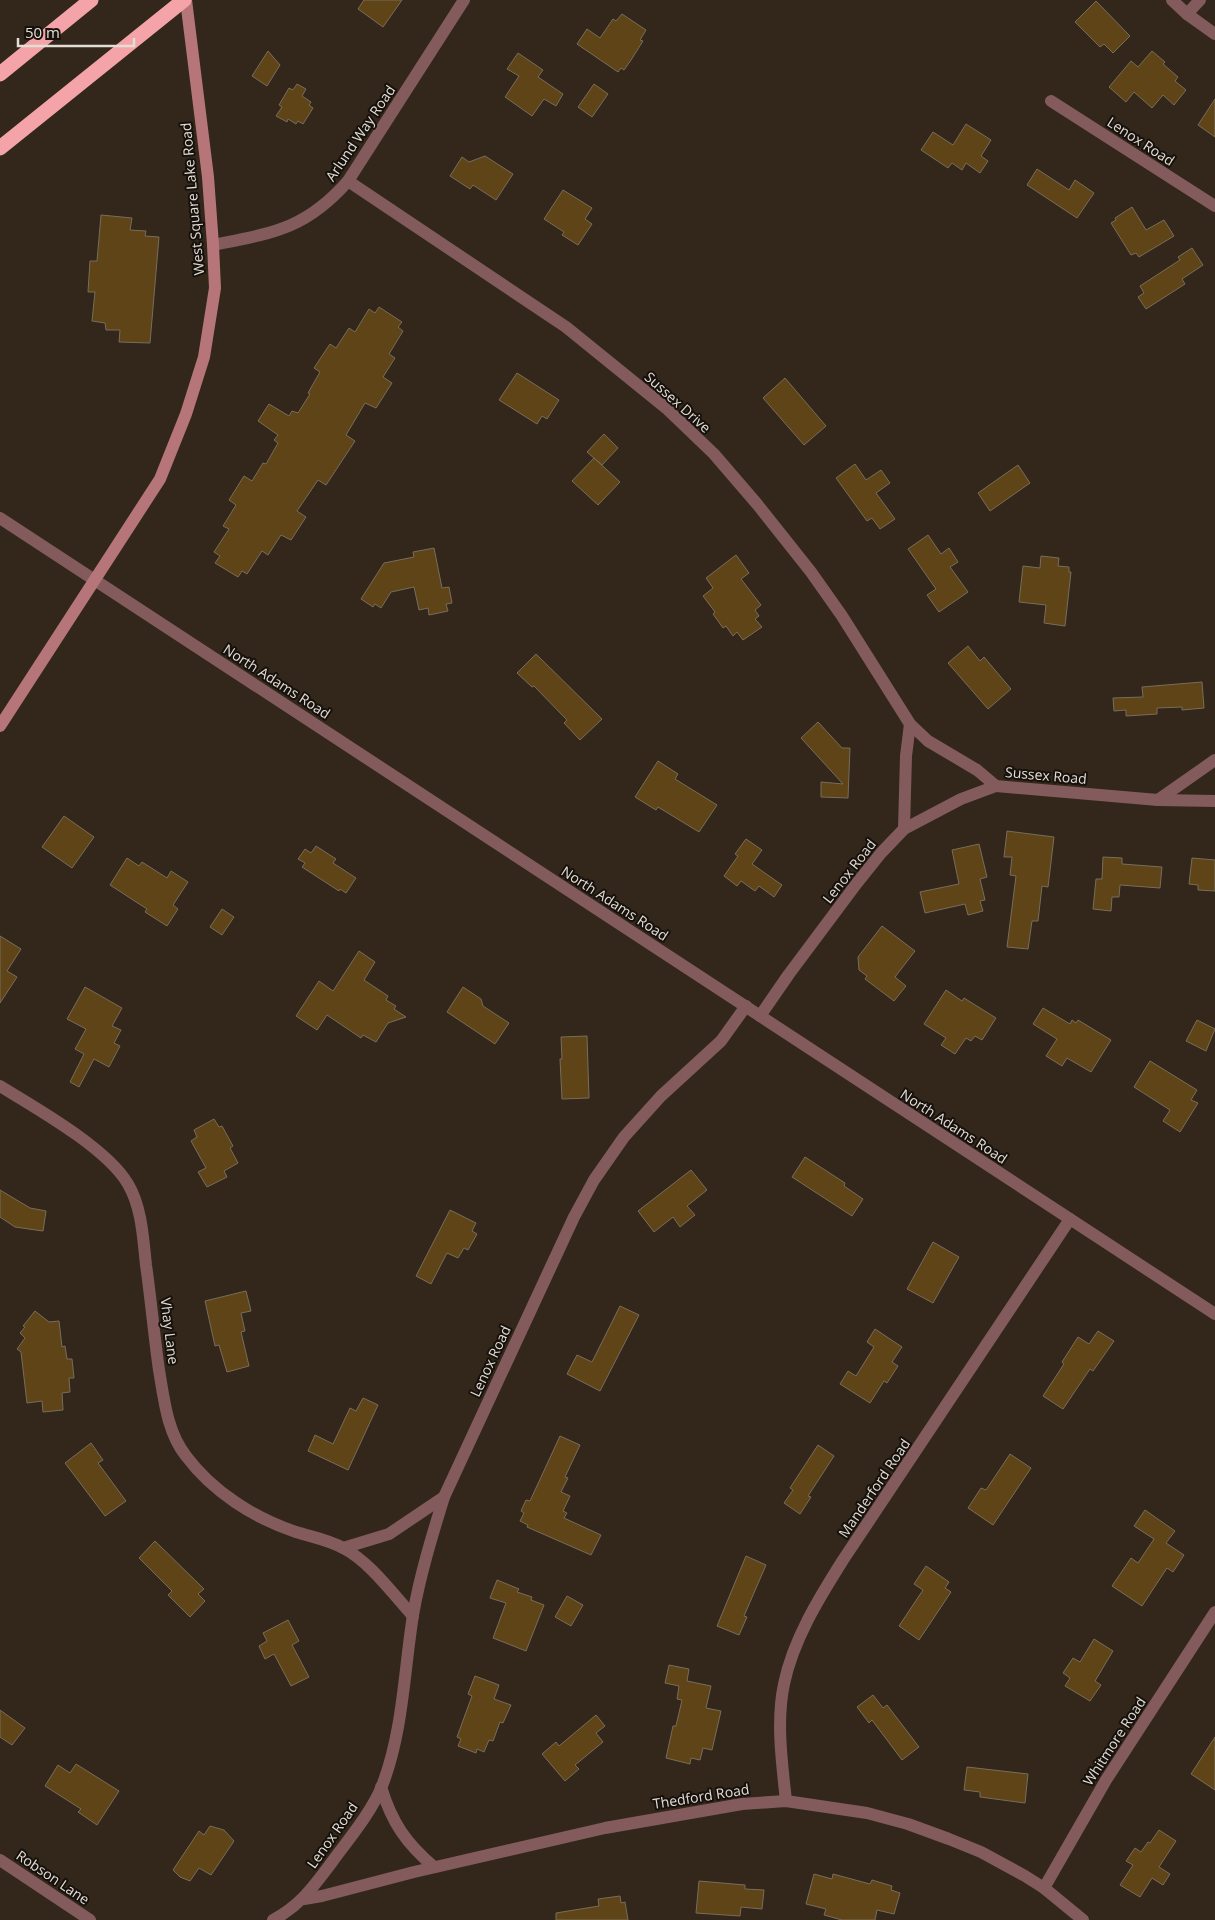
<svg xmlns="http://www.w3.org/2000/svg" width="1215" height="1920" font-family="'Open Sans',sans-serif">
	<style>
		.building { fill: #5e4416; stroke: #786d5d }
		.lines { fill: none; stroke-linecap: round; stroke-linejoin: round }
		.minor { stroke: #835b5d; stroke-width: 12 }
		.tertiary { stroke: #835b5d; stroke-width: 12 }
		.secondary { stroke: #b67679; stroke-width: 12 }
		.motorway { stroke: #f4a4a8; stroke-width: 15 }
		.labels { text-anchor: middle; dominant-baseline: central; stroke-width: 4; stroke-linejoin: round; paint-order: stroke }
		.street-label { font-size: 14px; fill: #e4ddd5; stroke: #16110c }
	</style>
	<rect width="100%" height="100%" fill="#32271a"/>
	<g class="building">
		<path d="M364,0H402L383,27L358,9Z"/>
		<path d="M1096,1L1130,36L1113,53L1104,44L1100,47L1075,22Z"/>
		<path d="M622,14L646,30L640,40L643,41L631,60L624,70L621,68L618,72L577,44L587,29L600,38L613,19L616,21Z"/>
		<path d="M268,51L280,65L267,86L252,76Z"/>
		<path d="M1152,51L1165,62L1163,64L1178,77L1175,81L1186,90L1174,105L1163,95L1152,108L1134,92L1126,102L1109,87L1131,61L1138,67Z"/>
		<path d="M518,53L543,70L538,77L563,94L556,106L544,99L532,116L505,97L519,76L507,69Z"/>
		<path d="M297,84L306,89L302,96L311,102L309,105L313,108L303,124L298,121L296,124L288,119L287,122L276,116L282,107L279,105L289,88L293,90Z"/>
		<path d="M594,84L608,94L592,117L578,107Z"/>
		<path d="M1215,99V137L1198,125Z"/>
		<path d="M966,124L991,140L981,156L988,161L980,173L966,163L962,170L952,163L948,168L921,150L933,132L953,145Z"/>
		<path d="M485,156L513,174L496,200L473,185L470,189L450,176L462,157L469,162Z"/>
		<path d="M1037,169L1069,190L1075,180L1094,193L1077,218L1027,185Z"/>
		<path d="M563,190L592,208L585,219L592,224L578,245L562,235L564,232L544,219Z"/>
		<path d="M1132,207L1146,230L1164,220L1174,236L1139,257L1136,253L1131,255L1111,223L1116,220L1115,218Z"/>
		<path d="M101,215L132,218L130,230L146,231L145,236L159,237L150,343L119,342L120,330H106L105,323L92,321L95,292H88L90,261H97Z"/>
		<path d="M1192,248L1203,265L1182,279L1185,284L1146,309L1138,297L1144,293L1140,286L1180,260L1178,257Z"/>
		<path d="M379,307L402,322L398,327L403,331L389,354L395,358L383,377L392,383L376,408L365,403L346,435L355,441L326,485L318,480L297,511L306,517L291,540L281,535L268,555L262,551L247,574L242,571L238,577L215,563L220,556L214,552L229,529L223,526L236,505L229,500L244,476L252,481L263,463L266,464L278,443L274,440L278,435L258,421L269,404L289,416L292,411L298,413L310,394L308,393L320,372L314,368L330,344L336,348L349,328L355,332L369,309L375,313Z"/>
		<path d="M517,373L559,400L547,419L542,416L537,424L499,400Z"/>
		<path d="M785,378L826,426L804,445L763,398Z"/>
		<path d="M604,434L618,448L602,465L587,452Z"/>
		<path d="M594,458L620,482L598,505L572,481Z"/>
		<path d="M855,464L866,480L881,470L890,483L876,493L895,519L880,529L872,518L867,521L836,478Z"/>
		<path d="M1018,465L1030,483L990,511L978,493Z"/>
		<path d="M928,535L941,554L949,548L958,562L950,567L968,592L939,612L927,595L936,589L908,549Z"/>
		<path d="M434,548L442,588L449,587L452,603L446,604L448,611L429,615L428,608L419,610L414,587L391,592L381,608L375,604L373,607L361,599L384,563L414,557L413,552Z"/>
		<path d="M736,555L749,573L741,579L761,605L755,610L759,616L755,619L762,627L743,640L737,632L733,636L726,626L723,628L713,614L715,612L703,596L713,588L706,578Z"/>
		<path d="M1041,556L1059,558L1058,566L1069,567V572H1071L1065,626L1044,623L1046,605L1019,602L1023,566L1040,568Z"/>
		<path d="M968,646L980,661L984,657L1011,689L988,709L948,663Z"/>
		<path d="M536,654L602,719L580,740L564,723L567,720L534,686L532,687L517,673Z"/>
		<path d="M1202,682L1204,708L1182,710V707L1157,708V714L1126,716V710L1114,711L1113,698L1143,697L1142,687Z"/>
		<path d="M818,722L842,748H850L848,798L821,797V782L843,784L801,738Z"/>
		<path d="M658,761L678,774L675,779L717,805L699,832L658,807L656,810L635,797Z"/>
		<path d="M64,816L94,837L72,868L42,847Z"/>
		<path d="M1007,831L1054,837L1048,887L1042,886L1038,921H1032L1028,949L1007,947L1016,876L1010,875L1012,857H1004Z"/>
		<path d="M746,839L762,850L752,864L782,885L774,897L759,886L755,891L741,881L737,886L724,876L738,856L735,854Z"/>
		<path d="M979,844L987,877L980,879L985,900L980,901L983,911L968,915L965,904L925,913L920,892L959,884L952,850Z"/>
		<path d="M316,846L336,859L333,863L356,878L346,893L340,889L339,891L302,867L305,863L298,859L305,849L311,853Z"/>
		<path d="M1103,857L1122,858V864L1162,867L1160,888L1120,885L1119,897H1112L1111,911L1093,909L1096,879H1102Z"/>
		<path d="M127,858L139,866L142,862L167,878L171,871L188,882L173,905L178,909L167,926L145,912L147,909L110,885Z"/>
		<path d="M1192,858L1215,860V891L1198,890V885L1189,884Z"/>
		<path d="M222,909L234,917L222,935L210,927Z"/>
		<path d="M882,926L915,951L895,977L906,986L894,1001L865,979L867,976L859,970L858,957Z"/>
		<path d="M0,936L21,949L7,971L17,977L0,1003Z"/>
		<path d="M359,951L375,962L364,980L388,996L386,1000L396,1006L394,1009L406,1017L388,1023L376,1042L363,1035L361,1038L327,1015L317,1030L296,1016L319,981L333,991Z"/>
		<path d="M85,987L122,1008L112,1026L121,1030L114,1043L120,1046L109,1067L94,1059L79,1087L70,1082L84,1054L75,1049L86,1029L67,1019Z"/>
		<path d="M463,987L481,999L483,1006L509,1023L495,1044L447,1012Z"/>
		<path d="M946,990L962,1001L964,998L996,1018L982,1040L975,1036L971,1041L966,1038L955,1054L941,1045L946,1038L924,1024Z"/>
		<path d="M1043,1008L1070,1024L1072,1020L1076,1023L1078,1020L1111,1040L1091,1072L1067,1058L1062,1066L1046,1056L1057,1039L1033,1024Z"/>
		<path d="M1197,1020L1215,1029L1206,1051L1186,1041Z"/>
		<path d="M587,1036L589,1098L562,1099L560,1059H562L561,1037Z"/>
		<path d="M1150,1061L1197,1090L1191,1100L1198,1103L1180,1132L1163,1121L1170,1110L1134,1087Z"/>
		<path d="M214,1119L219,1127L222,1126L233,1146L230,1148L238,1163L224,1171L227,1177L207,1187L198,1172L206,1168L191,1141L197,1137L194,1130Z"/>
		<path d="M805,1157L845,1183L844,1186L863,1199L852,1216L792,1177Z"/>
		<path d="M691,1170L707,1190L687,1206L695,1215L680,1227L673,1217L654,1232L638,1211Z"/>
		<path d="M0,1190L30,1208L46,1211L43,1231L15,1227L0,1217Z"/>
		<path d="M450,1210L476,1223L472,1231L477,1234L468,1250L464,1248L458,1258L447,1253L431,1284L416,1276Z"/>
		<path d="M933,1242L959,1257L933,1303L907,1289Z"/>
		<path d="M246,1291L251,1311L241,1313L245,1331L241,1332L249,1366L227,1372L219,1345L215,1346L205,1301Z"/>
		<path d="M620,1306L639,1315L600,1391L567,1374L577,1355L592,1362Z"/>
		<path d="M35,1311L49,1322L59,1321L62,1347L65,1346L67,1359H72L74,1378H69L70,1392L62,1393L63,1410L43,1412L42,1401L27,1403L21,1352L17,1349L25,1338L20,1333L25,1327L23,1326Z"/>
		<path d="M875,1329L902,1347L892,1362L898,1366L887,1383L884,1381L870,1403L840,1384L848,1371L856,1376L874,1347L867,1342Z"/>
		<path d="M1098,1331L1114,1341L1093,1371L1090,1369L1063,1409L1043,1396L1064,1364L1062,1362L1078,1337L1089,1344Z"/>
		<path d="M363,1398L378,1405L348,1470L308,1451L315,1435L333,1444L350,1408L356,1411Z"/>
		<path d="M560,1436L580,1445L565,1477L568,1478L561,1492L570,1496L563,1511L567,1513L564,1518L601,1535L591,1555L527,1527L528,1525L520,1521L524,1513L521,1511L526,1500L530,1501Z"/>
		<path d="M91,1443L103,1460L98,1463L126,1501L105,1516L65,1463Z"/>
		<path d="M818,1445L834,1456L808,1496L811,1497L800,1514L784,1503L793,1490L790,1488Z"/>
		<path d="M1010,1454L1031,1468L993,1525L968,1508L981,1488L986,1490Z"/>
		<path d="M1145,1510L1175,1531L1166,1543L1184,1555L1173,1572L1167,1568L1142,1606L1112,1586L1131,1558L1138,1563L1154,1539L1134,1526Z"/>
		<path d="M155,1541L204,1589L198,1594L205,1601L190,1617L168,1595L172,1591L139,1558Z"/>
		<path d="M746,1556L766,1565L744,1616L747,1617L739,1635L717,1626Z"/>
		<path d="M926,1566L949,1582L945,1588L951,1592L919,1640L899,1626L923,1590L914,1584Z"/>
		<path d="M497,1580L519,1589L517,1592L532,1597L531,1600L544,1605L526,1651L493,1638L506,1603L490,1598Z"/>
		<path d="M567,1596L583,1605L571,1626L555,1617Z"/>
		<path d="M288,1620L299,1641L292,1645L309,1677L291,1686L274,1654L265,1659L259,1646L267,1641L263,1633Z"/>
		<path d="M1094,1639L1113,1651L1095,1681L1101,1685L1090,1701L1065,1686L1070,1678L1063,1673L1073,1658L1080,1662Z"/>
		<path d="M669,1665L689,1669L687,1681L711,1686L706,1708L721,1711L712,1750L703,1748L700,1760L691,1758L690,1764L666,1758L673,1726H676L682,1700L677,1699L679,1686L665,1683Z"/>
		<path d="M475,1676L499,1685L494,1699L511,1705L503,1723L500,1722L493,1741L489,1740L484,1752L477,1749L476,1753L458,1746L461,1739L457,1737L472,1696L468,1694Z"/>
		<path d="M873,1695L883,1708L887,1705L919,1747L902,1760L872,1720L869,1723L857,1707Z"/>
		<path d="M0,1710L25,1728L12,1745L0,1737Z"/>
		<path d="M596,1715L605,1726L596,1733L603,1742L575,1765L579,1769L565,1781L542,1754L556,1742L559,1746Z"/>
		<path d="M1215,1737V1790L1191,1774Z"/>
		<path d="M76,1764L119,1791L97,1825L78,1812L81,1809L45,1786L58,1765L70,1773Z"/>
		<path d="M967,1767L1028,1774L1025,1803L980,1797V1792L964,1790Z"/>
		<path d="M210,1826L224,1830L234,1841L211,1875L199,1868L190,1881L180,1877L173,1870L199,1831L204,1835Z"/>
		<path d="M1159,1830L1176,1841L1159,1867L1170,1874L1163,1885L1152,1878L1140,1897L1120,1885L1133,1865L1126,1861L1135,1848L1141,1852L1148,1842L1150,1843Z"/>
		<path d="M814,1874L832,1879L833,1874L870,1884L872,1880L892,1886L891,1890L900,1893L894,1914L877,1910L875,1920H842L824,1915L826,1909L806,1904Z"/>
		<path d="M699,1881L745,1885V1889L764,1890L762,1909L741,1907L740,1916L696,1913Z"/>
		<path d="M620,1896L621,1903L625,1902L628,1920H556V1913L599,1906L598,1899Z"/>
	</g>
	<g class="lines">
		<g class="minor">
			<path d="M1172,0L1187,14L1215,34"/>
			<path d="M1187,14L1200,0"/>
			<path d="M1051,101L1215,206"/>
			<path d="M348,181L566,327L666,408L714,454L757,504L811,572L842,616L910,724L928,741L977,770L996,786L1158,800L1215,801"/>
			<path d="M1158,800L1215,760"/>
			<path d="M904,829L906,756L910,724"/>
			<path d="M760,1016L789,974L857,883L881,853L904,829L961,799L996,786"/>
			<path d="M0,1086C36,1108 107,1148 128,1184C142,1208 143,1238 146,1265C151,1300 154,1335 159,1370C164,1399 167,1432 186,1456C213,1492 254,1518 296,1532C312,1537 329,1540 343,1548C369,1561 393,1594 413,1616"/>
			<path d="M343,1548L389,1534L444,1497"/>
			<path d="M381,1787C392,1823 406,1843 434,1867"/>
			<path d="M786,1801C782,1763 776,1721 784,1684C793,1640 819,1598 843,1560L1070,1219"/>
			<path d="M0,1860L90,1920"/>
			<path d="M1044,1888L1106,1780L1215,1612"/>
			<path d="M304,1899L322,1896L414,1872L605,1828L742,1804L786,1801L867,1813L908,1824L949,1839L981,1852L1025,1876L1044,1888L1083,1920"/>
			<path d="M273,1920C301,1905 313,1887 332,1862C348,1840 371,1813 382,1786C403,1732 404,1672 413,1615C420,1575 432,1536 444,1497L574,1217L594,1180L624,1137L661,1096L721,1041L746,1006"/>
		</g>
		<g class="tertiary">
			<path d="M213,245C273,233 306,229 348,181L464,0"/>
			<path d="M0,518L1215,1314"/>
		</g>
		<path class="secondary" d="M0,726L160,479L186,414L204,357L215,288L213,245L208,177L186,0"/>
		<g class="motorway">
			<path d="M0,74L91,0"/>
			<path d="M0,148L184,0"/>
		</g>
	</g>
	<g class="labels">
		<g class="street-label">
			<text transform="translate(360 133) rotate(-56)">Arlund Way Road</text>
			<text transform="translate(1141 141) rotate(33)">Lenox Road</text>
			<text transform="translate(192 199) rotate(-95)">West Square Lake Road</text>
			<text transform="translate(678 402) rotate(42)">Sussex Drive</text>
			<text transform="translate(277 681) rotate(33)">North Adams Road</text>
			<text transform="translate(1046 775) rotate(5)">Sussex Road</text>
			<text transform="translate(849 871) rotate(-52)">Lenox Road</text>
			<text transform="translate(615 903) rotate(33)">North Adams Road</text>
			<text transform="translate(954 1126) rotate(33)">North Adams Road</text>
			<text transform="translate(170 1331) rotate(83)">Vhay Lane</text>
			<text transform="translate(490 1361) rotate(-65)">Lenox Road</text>
			<text transform="translate(874 1488) rotate(-56)">Manderford Road</text>
			<text transform="translate(1114 1741) rotate(-57)">Whitmore Road</text>
			<text transform="translate(701 1796) rotate(-9)">Thedford Road</text>
			<text transform="translate(332 1835) rotate(-55)">Lenox Road</text>
			<text transform="translate(53 1877) rotate(34)">Robson Lane</text>
		</g>
	</g>
	<path d="M18 38v8h116v-8" fill="none" stroke="#e4ddd5" stroke-width="2.5"/>
	<text x="25" y="38" font-size="15" fill="#e4ddd5" stroke="#16110c" stroke-width="4" paint-order="stroke">50 m</text>
</svg>
